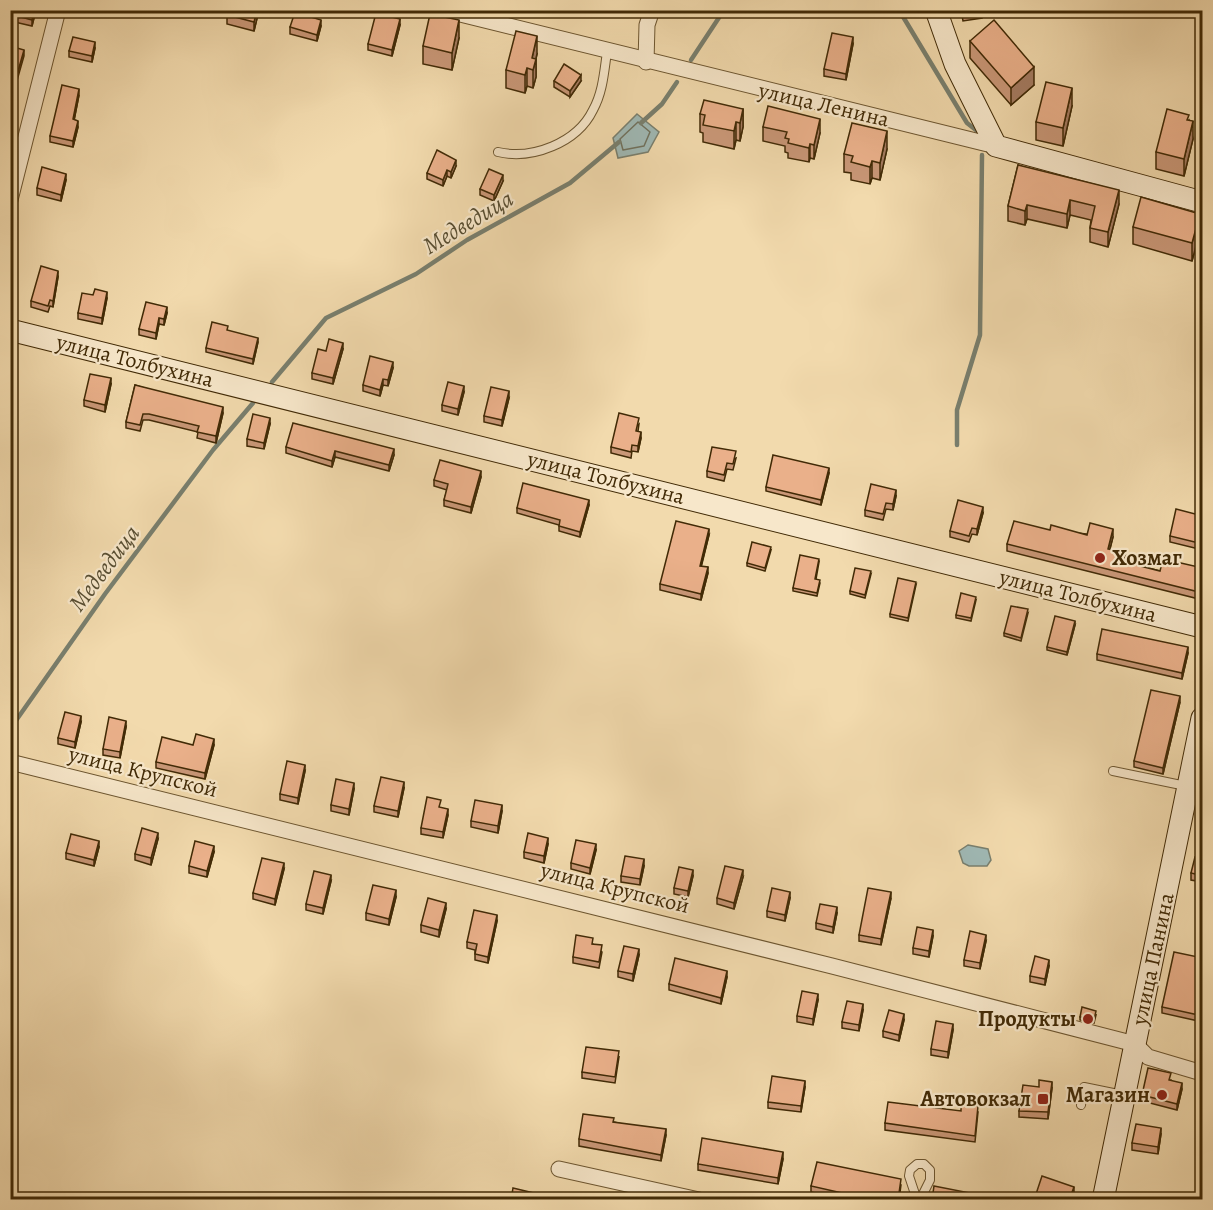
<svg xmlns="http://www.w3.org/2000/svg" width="1213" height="1210" font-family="Alegreya,serif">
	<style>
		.water { fill: #9fb8b4; stroke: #797f6e; stroke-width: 1.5 }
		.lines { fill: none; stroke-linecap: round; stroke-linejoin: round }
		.shore { stroke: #70715d; stroke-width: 1.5 }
		.stream { stroke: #797f6e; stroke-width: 4.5 }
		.lane-casing { stroke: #6d5630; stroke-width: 10 }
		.street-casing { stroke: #6d5630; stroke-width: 17 }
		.secondary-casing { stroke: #412a06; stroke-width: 23 }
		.lane { stroke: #f7e7ca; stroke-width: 8 }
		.street { stroke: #f7e7ca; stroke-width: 15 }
		.secondary { stroke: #f7e7ca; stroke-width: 21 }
		.wall { fill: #c99777; stroke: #412a06; stroke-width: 1.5 }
		.shaded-wall { fill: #a47b61; stroke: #412a06; stroke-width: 1.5 }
		.building { fill: #eab08a; stroke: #412a06; stroke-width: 1.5 }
		.poi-dot { fill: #8f2418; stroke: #f7e7ca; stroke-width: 2 }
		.labels { text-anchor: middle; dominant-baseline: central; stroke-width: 4.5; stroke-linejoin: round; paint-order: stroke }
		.street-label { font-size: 22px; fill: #412a06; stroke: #f7e7ca }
		.poi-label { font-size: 22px; font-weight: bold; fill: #412a06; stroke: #f7e7ca; text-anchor: end }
		.water-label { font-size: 24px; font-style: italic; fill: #584e32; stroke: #f7e7ca }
	</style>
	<rect width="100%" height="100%" fill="#f2daad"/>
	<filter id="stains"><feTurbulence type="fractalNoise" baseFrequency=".00333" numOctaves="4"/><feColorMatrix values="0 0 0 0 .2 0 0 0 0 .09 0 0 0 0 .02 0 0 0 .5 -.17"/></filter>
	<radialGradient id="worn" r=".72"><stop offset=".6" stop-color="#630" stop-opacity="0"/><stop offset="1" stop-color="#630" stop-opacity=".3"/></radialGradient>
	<g class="water">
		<path d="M637,114L659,132L648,152L618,158L613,138Z"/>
		<path d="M968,845L988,849L991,860L987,866H969L963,863L959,851Z"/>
	</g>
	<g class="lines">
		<path class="shore" d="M638,122L650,132L644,146L623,150L620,139Z"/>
		<g class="stream">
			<path d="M899,10L967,123L981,134"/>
			<path d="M691,60L724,10"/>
			<path d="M641,123L662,104L677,82"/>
			<path d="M272,382L326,318L416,274L467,240L570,183L619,142"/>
			<path d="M957,445V410L980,335L982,155"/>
			<path d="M10,729L105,594L213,450L253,403"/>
		</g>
		<defs>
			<g id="lane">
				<path d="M498,152C532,160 577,143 593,110C603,92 604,72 607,52"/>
				<path d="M1113,771L1186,786"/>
				<path d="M1081,1105L1084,1087L1123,1095"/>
				<path d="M917,1200L909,1176L910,1170L917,1164H924L930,1170V1180L920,1200"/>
			</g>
			<g id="street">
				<path d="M444,10L996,146"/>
				<path d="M646,62L647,25L652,10"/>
				<path d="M10,200L58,10"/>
				<path d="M10,762L832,966L1135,1044L1148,1057L1202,1073"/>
				<path d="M559,1169L699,1200"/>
			</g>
			<g id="secondary">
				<path d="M936,10L955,64L996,146L1202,202"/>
				<path d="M10,330L1202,627"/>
				<path d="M1103,1200L1202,718"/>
			</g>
		</defs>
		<use href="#lane" class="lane-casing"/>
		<use href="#street" class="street-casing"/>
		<use href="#secondary" class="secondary-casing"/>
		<use href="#lane" class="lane"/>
		<use href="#street" class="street"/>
		<use href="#secondary" class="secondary"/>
	</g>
	<g class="wall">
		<path d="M10,10H36L32,26L10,21Z"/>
		<path d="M259,10L254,31L227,24V15Z"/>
		<path d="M961,10H981L982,18L963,21Z"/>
		<path d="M400,25L392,56L368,50V44Z"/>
		<path d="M321,26L317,41L290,34V27Z"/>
		<path d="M459,38L452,70L423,64V46Z"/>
		<path d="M970,41L1034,85L1011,105L970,58Z"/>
		<path d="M853,44L846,80L824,76V69Z"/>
		<path d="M95,48L92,62L69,57V51Z"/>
		<path d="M537,54L536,59V77L533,88L527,86L525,93L506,88V70Z"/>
		<path d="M554,81H581L570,97L554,87Z"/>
		<path d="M79,95L74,120L78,127L73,147L50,142V136Z"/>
		<path d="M1072,106L1063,146L1036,140V122Z"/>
		<path d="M743,109V127L740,141L736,140L734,149L703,142V133L700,132V114Z"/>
		<path d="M1189,120L1193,139L1184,176L1156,169V152Z"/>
		<path d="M763,127L820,133L814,159L810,158L809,162L788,158V153L785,152V146L763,141Z"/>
		<path d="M887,149L880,180L872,178L870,184L851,180V173L844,172V154Z"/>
		<path d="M1018,165L1119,204L1108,247L1090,242V228L1091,220L1070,215L1067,228L1027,219L1025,225L1008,221V206Z"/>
		<path d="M456,166L451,178L447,176L443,186L427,179V173Z"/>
		<path d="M66,180L61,201L37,195V188Z"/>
		<path d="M503,181L494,201L480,195V189Z"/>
		<path d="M1133,227L1200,231L1192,261L1133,244Z"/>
		<path d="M58,277L53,307L50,306L48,312L31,307V301Z"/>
		<path d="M93,295L107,298L102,324L78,319V313Z"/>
		<path d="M167,313L164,325L159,324L156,339L139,335V329Z"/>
		<path d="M228,331L258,342L253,364L206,352V348Z"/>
		<path d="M343,349L333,384L312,379V373L326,351Z"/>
		<path d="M393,368L388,386L383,385L380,396L363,391V385Z"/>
		<path d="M111,384L105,412L84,406V400Z"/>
		<path d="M135,385L223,413L216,443L197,438L198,432L149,420H143L140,431L126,428V422Z"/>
		<path d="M464,392L458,415L442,411V405Z"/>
		<path d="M509,398L502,426L484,422V416Z"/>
		<path d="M1203,417V451L1196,449V443Z"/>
		<path d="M270,424L264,449L247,446V439Z"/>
		<path d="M639,424L638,431L641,438L638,452L632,451L631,458L611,453V447Z"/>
		<path d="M286,447L394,455L389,471L335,457L332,467L286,453Z"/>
		<path d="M736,458L733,470L727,469L724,481L707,477V471Z"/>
		<path d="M829,473L821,505L766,491V487Z"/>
		<path d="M481,477L471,513L444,506V500L447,490L434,486V480Z"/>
		<path d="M896,496L893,510L886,509L883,520L865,516V510Z"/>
		<path d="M589,505L580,537L559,531V525L517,513V508Z"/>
		<path d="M983,513L977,535L972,534L969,542L950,537V531Z"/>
		<path d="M1203,516V550L1170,542V536Z"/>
		<path d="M1050,530L1113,537L1110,549L1126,562L1160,571L1203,568V585L1199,599L1007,551V544Z"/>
		<path d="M709,535L701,566L708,573L701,600L660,590V584Z"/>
		<path d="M771,550L765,571L747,566V563Z"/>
		<path d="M819,562L816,579L820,583L817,596L793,591V588Z"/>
		<path d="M871,574L865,598L850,594V591Z"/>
		<path d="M916,585L908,621L890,617V614Z"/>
		<path d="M976,600L971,621L956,618V615Z"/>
		<path d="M1028,613L1021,641L1004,636V633Z"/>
		<path d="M1075,625L1067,655L1047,650V647Z"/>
		<path d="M1188,653L1182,679L1097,660V654Z"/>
		<path d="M1180,702L1163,774L1134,767V761Z"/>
		<path d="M81,722L75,748L58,744V738Z"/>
		<path d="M126,727L120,758L103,755V749Z"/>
		<path d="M193,745H214L205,779L156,768V762Z"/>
		<path d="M305,771L298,804L280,800V794Z"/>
		<path d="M404,788L398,817L374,812V806Z"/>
		<path d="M354,789L349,815L331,811V805Z"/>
		<path d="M440,808L448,815L443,838L421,834V828Z"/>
		<path d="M502,811L498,833L471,827V821Z"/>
		<path d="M158,839L151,865L135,860V854Z"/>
		<path d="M548,844L544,863L524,858V852Z"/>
		<path d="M99,847L94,866L66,859V853Z"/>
		<path d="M596,850L590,874L571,869V863Z"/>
		<path d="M214,852L207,877L189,873V866Z"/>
		<path d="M1203,859V882L1191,880V873Z"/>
		<path d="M644,866L640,885L621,882V876Z"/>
		<path d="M284,869L275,905L253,899V893Z"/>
		<path d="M693,876L688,897L674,894V888Z"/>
		<path d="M743,877L734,909L717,904V898Z"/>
		<path d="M331,881L323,914L306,910V904Z"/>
		<path d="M396,897L389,925L366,920V913Z"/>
		<path d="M790,898L785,921L767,917V911Z"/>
		<path d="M891,898L881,945L859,941V935Z"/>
		<path d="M446,909L439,937L421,932V925Z"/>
		<path d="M837,913L833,933L816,929V923Z"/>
		<path d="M497,921L488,963L475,960V950L467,948V942Z"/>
		<path d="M933,936L929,957L913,954V948Z"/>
		<path d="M986,941L980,969L964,966V960Z"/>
		<path d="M593,944L602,952L599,968L573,963V957Z"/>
		<path d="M639,955L633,981L618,977V971Z"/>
		<path d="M1203,958V1022L1162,1013V1007Z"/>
		<path d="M1049,966L1045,985L1030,982V976Z"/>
		<path d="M727,977L721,1004L669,990V984Z"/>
		<path d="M818,1000L813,1025L797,1022V1016Z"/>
		<path d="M863,1010L859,1031L842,1028V1022Z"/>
		<path d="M1096,1015L1094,1023L1080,1020V1017Z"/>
		<path d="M904,1020L899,1041L883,1037V1031Z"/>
		<path d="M953,1030L948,1058L931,1055V1049Z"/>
		<path d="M619,1057L615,1083L582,1078V1072Z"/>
		<path d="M1171,1080L1182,1089L1177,1110L1142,1101V1095Z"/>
		<path d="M805,1087L801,1112L768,1108V1102Z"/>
		<path d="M1052,1088L1048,1119L1019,1117V1111Z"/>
		<path d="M961,1111L978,1112L975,1142L885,1130V1123Z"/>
		<path d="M614,1122L666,1135L661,1161L579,1146V1139Z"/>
		<path d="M1161,1134L1158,1154L1132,1150V1143Z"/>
		<path d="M783,1159L778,1184L698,1170V1164Z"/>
		<path d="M901,1185L899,1200H845L811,1192V1186Z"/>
		<path d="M1074,1193L1071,1200H1036V1194Z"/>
	</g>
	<g class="shaded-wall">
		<path d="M34,10H36L32,26V20Z"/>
		<path d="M257,10H259L254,31V22Z"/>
		<path d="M400,19V25L392,56V50Z"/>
		<path d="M321,20V26L317,41V35Z"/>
		<path d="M459,20V38L452,70V53Z"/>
		<path d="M537,36V54L533,70L532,58Z"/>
		<path d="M853,37V44L846,80V74Z"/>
		<path d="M95,42V48L92,62V56Z"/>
		<path d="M24,50V56L10,105V99Z"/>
		<path d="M536,59V77L533,88V70Z"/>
		<path d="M1034,67V85L1011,105V88Z"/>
		<path d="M527,68V86L525,93V75Z"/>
		<path d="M581,75V81L570,97V91Z"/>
		<path d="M1072,88V106L1063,146V128Z"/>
		<path d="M79,89V95L73,126V119Z"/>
		<path d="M743,109V127L740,141V123Z"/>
		<path d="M820,119V133L814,159V145Z"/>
		<path d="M78,121V127L73,147V141Z"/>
		<path d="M1193,121V139L1184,176V159Z"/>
		<path d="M736,122V140L734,149V131Z"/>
		<path d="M887,131V149L880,180V163Z"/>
		<path d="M810,144V158L809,162V148Z"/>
		<path d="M456,160V166L451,178V172Z"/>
		<path d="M872,161V178L870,184V167Z"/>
		<path d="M447,170V176L443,186V180Z"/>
		<path d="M66,174V180L61,201V195Z"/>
		<path d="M503,175V181L494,201V195Z"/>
		<path d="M1119,190V204L1108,247V232Z"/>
		<path d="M1070,200V215L1067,228V214Z"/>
		<path d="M1027,205V219L1025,225V211Z"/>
		<path d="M1200,214V231L1192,261V243Z"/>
		<path d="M58,271V277L53,307V301Z"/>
		<path d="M107,292V298L102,324V318Z"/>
		<path d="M167,307V313L164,325V319Z"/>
		<path d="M159,318V324L156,339V333Z"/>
		<path d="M258,338V342L253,364V359Z"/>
		<path d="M343,343V349L333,384V378Z"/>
		<path d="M14,354V360L10,373V367Z"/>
		<path d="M393,362V368L388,386V380Z"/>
		<path d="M111,378V384L105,412V405Z"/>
		<path d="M383,379V385L380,396V390Z"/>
		<path d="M464,386V392L458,415V409Z"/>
		<path d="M509,391V398L502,426V420Z"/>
		<path d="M223,407V413L216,443V436Z"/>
		<path d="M270,418V424L264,449V443Z"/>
		<path d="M641,432V438L638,452V446Z"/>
		<path d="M394,449V455L389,471V465Z"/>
		<path d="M335,451V457L332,467V461Z"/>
		<path d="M829,468V473L821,505V500Z"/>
		<path d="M481,471V477L471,513V507Z"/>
		<path d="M896,490V496L893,510V504Z"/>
		<path d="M589,500V505L580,537V532Z"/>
		<path d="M983,507V513L977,535V529Z"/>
		<path d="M709,529V535L700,572V566Z"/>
		<path d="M1113,529V537L1108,556V549Z"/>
		<path d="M708,567V573L701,600V594Z"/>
		<path d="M1203,578V585L1199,599V592Z"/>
		<path d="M1075,621V625L1067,655V652Z"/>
		<path d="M1188,647V653L1182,679V673Z"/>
		<path d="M1180,696V702L1163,774V768Z"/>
		<path d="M81,716V722L75,748V742Z"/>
		<path d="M126,721V727L120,758V752Z"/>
		<path d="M214,739V745L205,779V773Z"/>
		<path d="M305,765V771L298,804V798Z"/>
		<path d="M404,782V788L398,817V811Z"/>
		<path d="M354,783V789L349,815V809Z"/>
		<path d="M502,805V811L498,833V826Z"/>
		<path d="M448,809V815L443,838V832Z"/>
		<path d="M158,833V839L151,865V858Z"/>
		<path d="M548,838V844L544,863V856Z"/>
		<path d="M99,841V847L94,866V860Z"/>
		<path d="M596,844V850L590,874V868Z"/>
		<path d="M214,846V852L207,877V871Z"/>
		<path d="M644,859V866L640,885V879Z"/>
		<path d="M284,863V869L275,905V899Z"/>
		<path d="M693,870V876L688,897V891Z"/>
		<path d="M743,870V877L734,909V903Z"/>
		<path d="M331,875V881L323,914V908Z"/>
		<path d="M396,890V897L389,925V919Z"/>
		<path d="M790,892V898L785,921V915Z"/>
		<path d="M891,892V898L881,945V939Z"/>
		<path d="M446,903V909L439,937V930Z"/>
		<path d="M837,907V913L833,933V927Z"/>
		<path d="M497,915V921L488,963V957Z"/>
		<path d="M933,930V936L929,957V951Z"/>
		<path d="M986,935V941L980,969V963Z"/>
		<path d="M639,949V955L633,981V974Z"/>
		<path d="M1049,960V966L1045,985V979Z"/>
		<path d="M727,971V977L721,1004V998Z"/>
		<path d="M818,994V1000L813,1025V1019Z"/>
		<path d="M863,1004V1010L859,1031V1025Z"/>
		<path d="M904,1014V1020L899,1041V1035Z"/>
		<path d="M953,1024V1030L948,1058V1052Z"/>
		<path d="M805,1081V1087L801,1112V1106Z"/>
		<path d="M1052,1082V1088L1048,1119V1112Z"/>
		<path d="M1182,1083V1089L1177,1110V1104Z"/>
		<path d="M1161,1128V1134L1158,1154V1147Z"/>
		<path d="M666,1129V1135L661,1161V1155Z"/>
		<path d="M783,1152V1159L778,1184V1178Z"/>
		<path d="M1074,1187V1193L1071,1200H1069Z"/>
	</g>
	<g class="building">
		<path d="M10,10H34L32,20L10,14Z"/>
		<path d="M228,10H257L254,22L227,15Z"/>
		<path d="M962,10H981L982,11L963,15Z"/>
		<path d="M295,12L321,20L317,35L290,27Z"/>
		<path d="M376,13L400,19L392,50L368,44Z"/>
		<path d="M430,14L459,20L452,53L423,46Z"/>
		<path d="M994,20L1034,67L1011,88L970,41Z"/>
		<path d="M516,31L537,36L532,58L536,59L533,70L527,68L525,75L506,70Z"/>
		<path d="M832,33L853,37L846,74L824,69Z"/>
		<path d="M73,37L95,42L92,56L69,51Z"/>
		<path d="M10,46L24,50L10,99Z"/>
		<path d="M564,64L581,75L570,91L554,81Z"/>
		<path d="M1046,82L1072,88L1063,128L1036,122Z"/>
		<path d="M62,85L79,89L73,119L78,121L73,141L50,136Z"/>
		<path d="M704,100L743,109L740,123L736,122L734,131L703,125L705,115L700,114Z"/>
		<path d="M768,106L820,119L814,145L810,144L809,148L788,143L789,139L785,138L787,132L763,127Z"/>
		<path d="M1167,109L1189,115L1187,120L1193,121L1184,159L1156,152Z"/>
		<path d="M852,123L887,131L880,163L872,161L870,167L851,162L853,156L844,154Z"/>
		<path d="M437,150L456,160L451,172L447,170L443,180L427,173Z"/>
		<path d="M1018,165L1119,190L1108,232L1090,228L1095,206L1070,200L1067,214L1027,205L1025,211L1008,206Z"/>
		<path d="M42,167L66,174L61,195L37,188Z"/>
		<path d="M489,169L503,175L494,195L480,189Z"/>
		<path d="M1141,197L1200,214L1192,243L1133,227Z"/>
		<path d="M41,266L58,271L53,301L50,300L48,306L31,301Z"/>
		<path d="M95,289L107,292L102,318L78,313L82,293L93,295Z"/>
		<path d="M146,302L167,307L164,319L159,318L156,333L139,329Z"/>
		<path d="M212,322L228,326L227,330L258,338L253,359L206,348Z"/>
		<path d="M329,339L343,343L333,378L312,373L318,349L326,351Z"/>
		<path d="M10,353L14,354L10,367Z"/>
		<path d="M370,356L393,362L388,380L383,379L380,390L363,385Z"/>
		<path d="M90,374L111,378L105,405L84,400Z"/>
		<path d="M448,382L464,386L458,409L442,405Z"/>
		<path d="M135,385L223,407L216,436L197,432L199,426L149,414H143L140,425L126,422Z"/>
		<path d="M491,387L509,391L502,420L484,416Z"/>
		<path d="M619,413L639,418L636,431L641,432L638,446L632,445L631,452L611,447Z"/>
		<path d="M253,414L270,418L264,443L247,439Z"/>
		<path d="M1203,417V445L1196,443Z"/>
		<path d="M293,423L394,449L389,465L335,451L332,461L286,447Z"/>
		<path d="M712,447L736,451L733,464L727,463L724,475L707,471Z"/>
		<path d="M773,455L829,468L821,500L766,487Z"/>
		<path d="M440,460L481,471L471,507L444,500L448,484L434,480Z"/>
		<path d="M523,483L589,500L580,532L559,526L560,520L517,508Z"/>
		<path d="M871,484L896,490L893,504L886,503L883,514L865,510Z"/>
		<path d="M958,500L983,507L977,529L972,528L969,536L950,531Z"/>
		<path d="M1176,509L1203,516V544L1170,536Z"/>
		<path d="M676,521L709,529L700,566L708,567L701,594L660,584Z"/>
		<path d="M1014,521L1050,530L1051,525L1087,535L1090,523L1113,529L1108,549L1126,553L1124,562L1160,571L1163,559L1203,568V578L1199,592L1007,544Z"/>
		<path d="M752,542L771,547L765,568L747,563Z"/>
		<path d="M800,555L819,559L815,579L820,580L817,593L793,588Z"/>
		<path d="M855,568L871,571L865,595L850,591Z"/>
		<path d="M898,578L916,582L908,618L890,614Z"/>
		<path d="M961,593L976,597L971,618L956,615Z"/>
		<path d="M1011,606L1028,609L1021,638L1004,633Z"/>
		<path d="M1055,616L1075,621L1067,652L1047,647Z"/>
		<path d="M1102,629L1188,647L1182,673L1097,654Z"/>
		<path d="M1151,690L1180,696L1163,768L1134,761Z"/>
		<path d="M65,712L81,716L75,742L58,738Z"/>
		<path d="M109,717L126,721L120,752L103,749Z"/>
		<path d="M196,734L214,739L205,773L156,762L162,737L193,745Z"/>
		<path d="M287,761L305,765L298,798L280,794Z"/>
		<path d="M381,777L404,782L398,811L374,806Z"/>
		<path d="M336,779L354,783L349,809L331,805Z"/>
		<path d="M427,797L441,800L439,807L448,809L443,832L421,828Z"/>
		<path d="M475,800L502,805L498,826L471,821Z"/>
		<path d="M142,828L158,833L151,858L135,854Z"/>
		<path d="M528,833L548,838L544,856L524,852Z"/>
		<path d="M71,834L99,841L94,860L66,853Z"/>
		<path d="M576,840L596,844L590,868L571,863Z"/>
		<path d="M195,841L214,846L207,871L189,866Z"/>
		<path d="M625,856L644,859L640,879L621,876Z"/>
		<path d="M1195,857L1203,859V876L1191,873Z"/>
		<path d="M262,858L284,863L275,899L253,893Z"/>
		<path d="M725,866L743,870L734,903L717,898Z"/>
		<path d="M679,867L693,870L688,891L674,888Z"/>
		<path d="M314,871L331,875L323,908L306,904Z"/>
		<path d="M373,885L396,890L389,919L366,913Z"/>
		<path d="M772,888L790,892L785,915L767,911Z"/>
		<path d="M868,888L891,892L881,939L859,935Z"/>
		<path d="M428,898L446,903L439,930L421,925Z"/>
		<path d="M820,904L837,907L833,927L816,923Z"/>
		<path d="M474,910L497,915L488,957L475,954L477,944L467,942Z"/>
		<path d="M917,927L933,930L929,951L913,948Z"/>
		<path d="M970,931L986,935L980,963L964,960Z"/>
		<path d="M576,935L593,938L592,944L602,945L599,962L573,957Z"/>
		<path d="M624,946L639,949L633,974L618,971Z"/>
		<path d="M1174,952L1203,958V1016L1162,1007Z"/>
		<path d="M1035,956L1049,960L1045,979L1030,976Z"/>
		<path d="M675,958L727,971L721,998L669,984Z"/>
		<path d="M802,991L818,994L813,1019L797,1016Z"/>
		<path d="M847,1001L863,1004L859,1025L842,1022Z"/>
		<path d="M1082,1007L1096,1011L1094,1020L1080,1017Z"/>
		<path d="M889,1010L904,1014L899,1035L883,1031Z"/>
		<path d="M936,1021L953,1024L948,1052L931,1049Z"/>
		<path d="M586,1047L619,1051L615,1077L582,1072Z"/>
		<path d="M1148,1068L1171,1073L1169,1080L1182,1083L1177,1104L1142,1095Z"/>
		<path d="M772,1076L805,1081L801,1106L768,1102Z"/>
		<path d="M1039,1080L1052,1082L1048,1112L1019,1111L1023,1085L1039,1087Z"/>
		<path d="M888,1102L961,1111V1104L978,1106L975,1136L885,1123Z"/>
		<path d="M583,1114L614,1118L613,1122L666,1129L661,1155L579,1139Z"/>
		<path d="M1136,1124L1161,1128L1158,1147L1132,1143Z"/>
		<path d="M702,1138L783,1152L778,1178L698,1164Z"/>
		<path d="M817,1162L901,1179L898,1200H873L811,1186Z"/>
		<path d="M1042,1176L1074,1187L1069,1200H1044L1045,1197L1036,1194Z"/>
		<path d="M934,1186L970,1193L968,1200H932Z"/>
		<path d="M513,1188L563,1200H511Z"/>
	</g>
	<g class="poi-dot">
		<circle cx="1100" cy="558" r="6"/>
		<circle cx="1088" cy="1019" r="6"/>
		<circle cx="1162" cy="1095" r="6"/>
		<rect x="1037" y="1093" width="12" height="12" rx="3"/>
	</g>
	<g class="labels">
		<g class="street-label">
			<text transform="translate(824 105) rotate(13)">улица Ленина</text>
			<text transform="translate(135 361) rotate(14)">улица Толбухина</text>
			<text transform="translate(606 478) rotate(14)">улица Толбухина</text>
			<text transform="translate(1078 596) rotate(14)">улица Толбухина</text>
			<text transform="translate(143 772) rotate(14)">улица Крупской</text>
			<text transform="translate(615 888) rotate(14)">улица Крупской</text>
			<text transform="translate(1153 959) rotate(-78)">улица Панина</text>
		</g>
		<g class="poi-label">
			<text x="1112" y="558" text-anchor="start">Хозмаг</text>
			<text x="1076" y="1019">Продукты</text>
			<text x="1150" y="1095">Магазин</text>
			<text x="1031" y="1099">Автовокзал</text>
		</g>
		<g class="water-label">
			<text transform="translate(468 222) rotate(-31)">Медведица</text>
			<text transform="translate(104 568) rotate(-53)">Медведица</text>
		</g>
	</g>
	<rect width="1213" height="1210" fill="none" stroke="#f2daad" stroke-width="36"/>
	<rect x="12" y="12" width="1189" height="1186" fill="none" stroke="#412a06" stroke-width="3"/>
	<rect x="18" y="18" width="1177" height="1174" fill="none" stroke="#412a06" stroke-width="1.5"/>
	<rect width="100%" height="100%" filter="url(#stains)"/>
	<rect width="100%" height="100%" fill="url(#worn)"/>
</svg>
